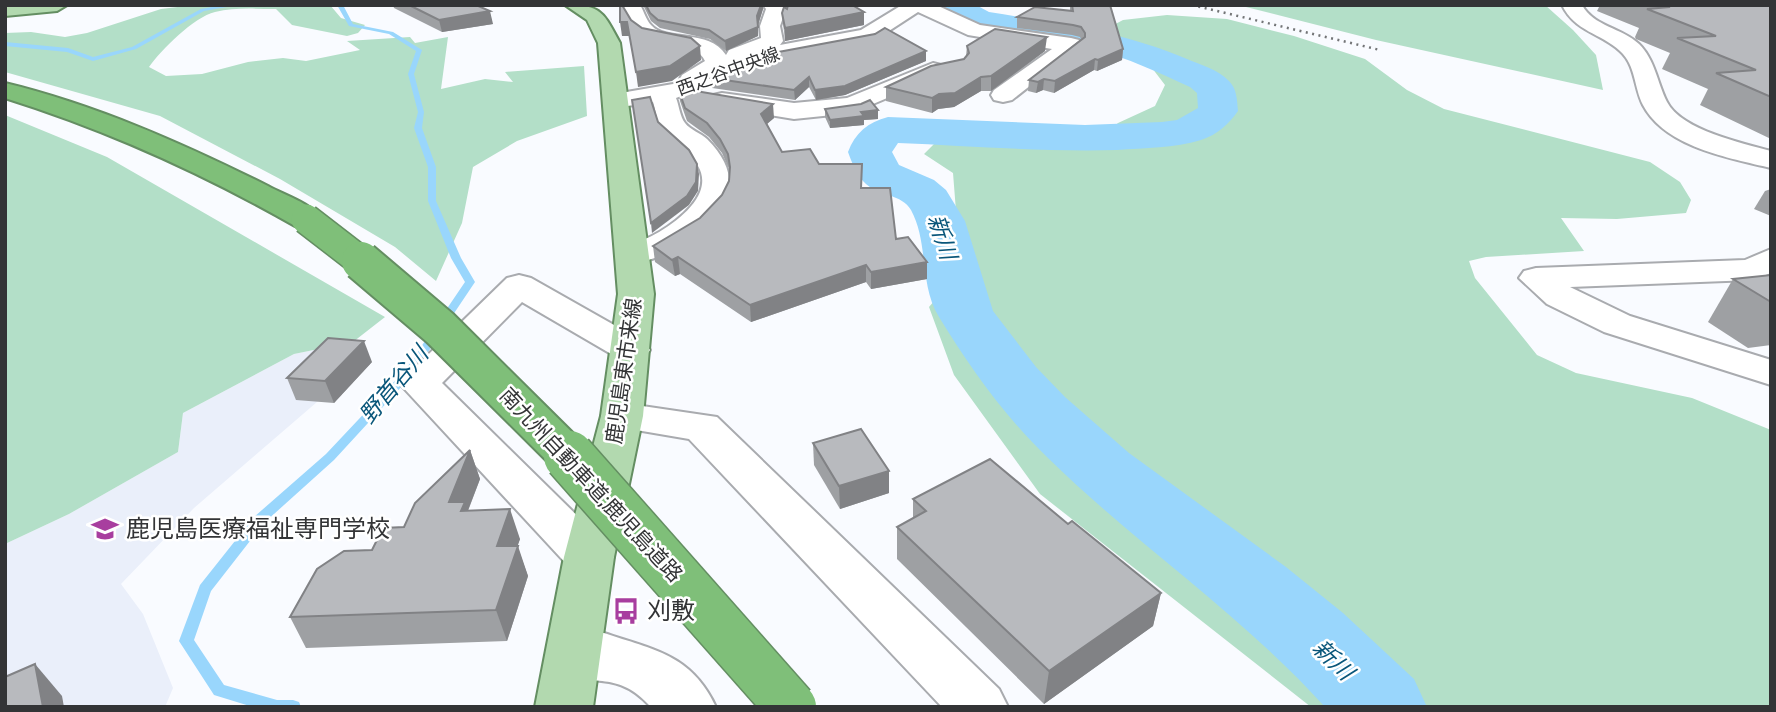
<svg xmlns="http://www.w3.org/2000/svg" width="1776" height="712" font-family="'Roboto Condensed','Noto Sans JP',sans-serif">
	<style>
		.built { fill: #eaeffa }
		.green { fill: #b3dfc8 }
		.lines { fill: none; stroke-linecap: round; stroke-linejoin: round }
		.stream { fill: #99d6fc; fill-rule: evenodd }
		.river { fill: #99d6fc; fill-rule: evenodd }
		.minor-casing { stroke: #a9abaf; stroke-width: 4 }
		.major-casing { stroke: #648e62; stroke-width: 4 }
		.highway-casing { stroke: #648e62; stroke-width: 4 }
		.minor { fill: #fff; fill-rule: evenodd }
		.major { fill: #b2d9af; fill-rule: evenodd }
		.highway { fill: #7fbf79; fill-rule: evenodd }
		.rail { stroke: #737577; stroke-width: 2.5; stroke-dasharray: 2 4.5; stroke-linecap: butt }
		.highway-bridge-far2-casing { stroke: #648e62; stroke-width: 32; stroke-linecap: butt }
		.highway-bridge-far1-casing { stroke: #648e62; stroke-width: 42; stroke-linecap: butt }
		.highway-bridge-casing { stroke: #648e62; stroke-width: 53; stroke-linecap: butt }
		.highway-bridge-far2 { stroke: #7fbf79; stroke-width: 29 }
		.highway-bridge-far1 { stroke: #7fbf79; stroke-width: 38 }
		.highway-bridge { stroke: #7fbf79; stroke-width: 50 }
		.wall { fill: #9ea0a3 }
		.shaded-wall { fill: #818285 }
		.building { fill: #b8babe; stroke: #818285; stroke-width: 2 }
		.labels { text-anchor: middle; dominant-baseline: central; stroke-width: 5; stroke-linejoin: round; paint-order: stroke }
		.far-street-label { font-size: 18px; fill: #333436; stroke: #fff }
		.street-label { font-size: 21px; fill: #333436; stroke: #fff }
		.water-label { font-size: 23px; font-style: italic; fill: #09567a; stroke: #fff }
		.near-poi-label { font-size: 24px; fill: #333436; stroke: #fff; text-anchor: start }
	</style>
	<rect width="100%" height="100%" fill="#f9fbff"/>
	<path class="built" d="M353,342V371L194,508L121,584L143,614L173,688L165,707H5V544L69,514L178,452L183,413L294,354Z"/>
	<g class="green">
		<path d="M194,5H330L341,18L365,25L358,33L347,36L292,25L276,9C256,9 235,7 215,12C194,17 161,50 149,67L166,76L202,74L248,62L283,58L306,61L360,50L347,41L410,37L415,43L448,37L441,89L485,79L513,82L505,72L584,66L587,116L517,141L473,167L462,223L436,281L395,247L280,179L160,116L5,72V33L31,32L65,37L87,33L161,9Z"/>
		<path d="M1238,5H1545L1573,30L1596,55L1603,90L1376,40Z"/>
		<path d="M1167,15L1227,19L1294,36L1365,59L1407,90L1444,109L1650,162L1680,182L1691,200L1686,213L1617,219L1561,218L1584,251L1486,257L1469,261L1475,278L1537,355L1576,373L1692,398L1771,430V707H1311L1040,494L954,375L929,307L971,258L956,211L953,173L924,154L936,142L961,133L1092,147L1118,123L1155,106L1165,85L1152,68L1104,49L1108,28L1123,20Z"/>
		<path d="M5,115L107,157L385,317L353,342L294,354L183,413L178,452L69,514L5,544Z"/>
	</g>
	<g class="lines">
		<g class="stream">
			<path d="M223,5H238L204,11L136,49L93,61L67,52L5,46V42L68,48L93,57L132,47L201,9Z"/>
			<path d="M337,5H343L353,24L393,32L422,50L414,74L424,112L422,128L436,167V201L461,258L475,282L414,373L334,460L264,523L211,591L194,640L224,685L277,700H293L299,702L301,707H253L214,695L179,641L200,585L254,517L326,454L406,369L465,282L451,258L428,201V167L414,128L418,112L408,74L416,51L389,34L349,26Z"/>
		</g>
		<path class="river" d="M939,5H976L989,12C1057,23 1123,32 1187,59C1201,65 1217,69 1229,81C1237,89 1237,100 1238,111C1229,124 1217,135 1201,140C1174,148 1145,148 1117,150C1044,152 971,146 898,143L892,152L899,165L934,180L946,190L965,221L993,311L1036,367L1065,397L1129,453L1286,567L1343,613L1414,679L1427,707H1325C1241,614 1138,546 1049,459C1006,418 970,368 939,317C919,285 929,243 911,210C902,194 879,196 866,184C857,176 852,163 848,152C855,133 868,122 888,117L1085,125L1162,122L1177,120L1198,108L1197,93L1190,87C1159,73 1127,57 1094,50C1043,38 990,37 943,14Z"/>
		<defs>
			<g id="minor">
				<path d="M620,5H640C644,11 646,20 651,25C668,44 708,27 726,55L729,50L761,38L760,26L766,9L763,5H783L786,9L780,26L783,41L780,45L861,30L902,5H936L980,25L1071,38L1079,40L1082,45L1012,100L1003,102L994,100L991,95L994,90L1052,49L968,35L918,12L875,40L773,60L676,98C679,105 680,117 685,123C690,130 701,133 707,139C748,180 728,215 685,242C666,254 643,267 620,261L615,254C622,244 632,244 643,240C663,232 692,212 700,192C711,163 679,149 664,132C657,125 656,111 653,102L615,108L606,106L603,101L606,96L615,94L673,84L679,81L682,75L705,61C697,40 654,49 638,35C629,28 626,15 620,5Z"/>
				<path d="M1562,5H1582C1593,26 1622,28 1639,44C1655,60 1657,82 1667,102C1681,130 1742,143 1771,151V168C1729,158 1665,147 1643,105C1634,88 1636,65 1620,51C1601,33 1575,32 1562,5Z"/>
				<path d="M933,63L941,65L945,70L941,75L852,113L794,119L722,107L713,105L710,100L713,95L722,93L794,103L847,98Z"/>
				<path d="M1771,249V273L1752,280L1570,287L1630,316L1771,360V385L1604,332L1547,304L1519,278L1524,271L1536,268L1745,260Z"/>
				<path d="M519,275L531,278L644,342L650,350L644,358L631,361L618,358L522,302L442,383L606,544L614,557L606,570L589,576L572,570L399,383L507,278Z"/>
				<path d="M622,403L717,417L999,689L1008,707H942L689,439L607,425L601,416L607,407Z"/>
				<path d="M604,633C654,650 691,654 716,707H651C618,670 594,687 555,673L547,657L555,641L574,634Z"/>
			</g>
			<g id="major">
				<path d="M5,5H67L57,11L5,16Z"/>
				<path d="M565,5C602,5 603,12 620,43L654,294L643,416L614,557L593,707H535L564,557L601,416L618,294L598,43L587,20Z"/>
			</g>
			<path id="highway" d="M5,83C96,105 184,144 268,186C284,195 311,203 322,219L317,226L306,228L295,226C202,173 107,130 5,98Z"/>
		</defs>
		<use href="#minor" class="minor-casing"/>
		<use href="#major" class="major-casing"/>
		<use href="#highway" class="highway-casing"/>
		<use href="#minor" class="minor"/>
		<use href="#major" class="major"/>
		<use href="#highway" class="highway"/>
		<path class="rail" d="M1192,5L1380,50"/>
		<defs>
			<path id="highway-bridge-far2" d="M306,219L363,263"/>
			<path id="highway-bridge-far1" d="M361,261L440,328L570,457"/>
			<path id="highway-bridge" d="M569,456L791,707"/>
		</defs>
		<use href="#highway-bridge-far2" class="highway-bridge-far2-casing"/>
		<use href="#highway-bridge-far1" class="highway-bridge-far1-casing"/>
		<use href="#highway-bridge" class="highway-bridge-casing"/>
		<use href="#highway-bridge-far2" class="highway-bridge-far2"/>
		<use href="#highway-bridge-far1" class="highway-bridge-far1"/>
		<use href="#highway-bridge" class="highway-bridge"/>
	</g>
	<g class="wall">
		<path d="M393,5H476L493,24L442,32L394,8Z"/>
		<path d="M643,5H763V9L758,25V36L726,51L710,39L660,28L651,21Z"/>
		<path d="M1070,5H1110L1123,49L1122,60L1097,71L1094,70L1054,93L1043,90L1036,93L1028,91L1029,80L1081,39L1080,37L1072,35L1017,28V17L1070,11Z"/>
		<path d="M1600,5H1771V139L1700,105L1708,89L1662,69L1670,53L1636,39L1635,37L1639,28L1597,11Z"/>
		<path d="M787,9L864,25L785,41L782,13Z"/>
		<path d="M967,46L1045,51L991,91H981L954,107L938,109L932,113L886,101V87L964,59L966,56Z"/>
		<path d="M926,61L845,95L816,100L809,87L795,100L712,88L711,78Z"/>
		<path d="M678,88L774,118L767,124L782,152L819,164L862,188L896,239L927,262V279L871,289L866,282L751,322L680,274L675,276L655,262L653,246L700,218L722,195L729,181L730,171L722,153L709,137L687,121L680,101Z"/>
		<path d="M825,109L878,110V119L864,120V125L830,128L825,117Z"/>
		<path d="M1771,189V216L1754,209L1765,191Z"/>
		<path d="M1771,275V345L1748,348L1708,322L1733,279Z"/>
		<path d="M372,362L334,403L296,400L287,378Z"/>
		<path d="M813,443L889,471V493L840,509L814,465Z"/>
		<path d="M470,450L480,479L468,511L520,539L517,546L528,576L507,641L306,648L290,617L404,527Z"/>
		<path d="M913,499L1068,524L1161,593L1153,626L1044,704L897,559V527L913,518Z"/>
	</g>
	<g class="shaded-wall">
		<path d="M761,5H763V9L758,25L757,16Z"/>
		<path d="M490,11L493,24L442,32L439,20Z"/>
		<path d="M864,12V25L785,41V28Z"/>
		<path d="M620,22H627L630,36H622Z"/>
		<path d="M758,27V36L726,51L725,41Z"/>
		<path d="M1047,37L1045,51L991,91V76Z"/>
		<path d="M700,46L701,60L672,81L638,87L636,72Z"/>
		<path d="M1123,49L1122,60L1097,71L1098,60Z"/>
		<path d="M926,51V61L845,95L816,100L815,90Z"/>
		<path d="M1095,59L1094,70L1054,93L1055,81Z"/>
		<path d="M809,77V87L795,100L794,90Z"/>
		<path d="M981,77V91L954,107L938,109L932,113V98L939,94Z"/>
		<path d="M1044,79L1043,90L1036,93L1038,82Z"/>
		<path d="M773,104L774,118L762,128L761,114Z"/>
		<path d="M878,110V119L864,120V125L830,128V120L861,112Z"/>
		<path d="M697,164L699,174L698,191L689,205L652,233L651,223Z"/>
		<path d="M678,257L680,274L675,276L672,260Z"/>
		<path d="M927,262V279L871,289V272Z"/>
		<path d="M866,265V282L751,322L750,305Z"/>
		<path d="M364,341L372,362L334,403L325,381Z"/>
		<path d="M470,450L480,479L468,510L475,531L449,502Z"/>
		<path d="M889,471V493L840,509L839,486Z"/>
		<path d="M510,509L520,539L507,577L497,546Z"/>
		<path d="M518,546L528,576L507,641L496,610Z"/>
		<path d="M1161,593L1153,626L1044,704L1049,671Z"/>
		<path d="M35,664L62,696L64,707H43Z"/>
	</g>
	<g class="building">
		<path d="M409,5H476L490,11L439,20Z"/>
		<path d="M620,5H622L631,20L642,28L691,38L700,46L670,66L636,72L627,22H620Z"/>
		<path d="M646,5H761L757,16L758,27L725,41L709,30L658,20L650,13Z"/>
		<path d="M788,5H852L864,12L785,28L782,13L784,7L787,9Z"/>
		<path d="M1072,5H1110L1123,49L1098,60L1095,59L1055,81L1044,79L1038,82L1029,80L1085,37V33L1081,27L1073,25L1017,17L1035,7L1073,11Z"/>
		<path d="M1665,5H1771V97L1716,73L1756,70L1677,38L1716,36L1647,9L1670,7Z"/>
		<path d="M885,28L926,51L845,86L815,90L809,77L794,90L711,78L773,53L875,34Z"/>
		<path d="M995,29L1047,37L991,76L981,77L955,93L939,94L932,98L886,87L931,66L964,59L969,53L967,46Z"/>
		<path d="M678,88L773,104L761,114L782,152L810,149L819,164H862L861,188H890L896,239L908,237L927,262L871,272L866,265L750,305L678,257L672,260L653,246L700,218L722,195L729,181L730,167L728,154L720,139L707,123L685,108Z"/>
		<path d="M650,97L658,122L689,150L697,164L696,182L687,196L651,223L632,100Z"/>
		<path d="M870,100L878,110L861,112L864,116L830,120L825,109L861,104Z"/>
		<path d="M1771,275V302L1733,279Z"/>
		<path d="M328,338L364,341L325,381L287,378Z"/>
		<path d="M861,429L889,471L839,486L813,443Z"/>
		<path d="M470,450L449,502H465L461,511L510,509L497,546H518L496,610L290,617L317,569L344,551L372,550L383,528L404,527L415,503Z"/>
		<path d="M990,459L1068,524L1072,521L1161,593L1049,671L897,527L926,511L913,499Z"/>
		<path d="M35,664L43,707H5V677Z"/>
	</g>
	<defs>
		<symbol id="university-bare" viewBox="-9 -9 18 18"><path d="M0-5L7-2L0 1L-7-2ZM-4 1L0 2.5L4 1V4Q0 6-4 4Z" fill="#a83e9f" stroke="#fff" stroke-width="2.5" paint-order="stroke"/></symbol>
		<symbol id="bus-bare" viewBox="-9 -9 18 18"><path d="M-5-6H5V4H4V6H2V4H-2V6H-4V4H-5ZM-3.5-4V0h7V-4ZM-3.5 1.2v1.5H-2V1.2ZM2 1.2v1.5H3.5V1.2Z" fill="#a83e9f" stroke="#fff" stroke-width="2.5" paint-order="stroke"/></symbol>
	</defs>
	<g fill-rule="evenodd">
		<use href="#university-bare" x="86" y="510" width="38" height="38"/>
		<use href="#bus-bare" x="607" y="592" width="38" height="38"/>
	</g>
	<g class="labels">
		<g class="far-street-label">
			<text transform="translate(728 71) rotate(-20)">西之谷中央線</text>
		</g>
		<g class="street-label">
			<text transform="translate(624 371) rotate(-82)">鹿児島東市来線</text>
			<text transform="translate(591 485) rotate(47)">南九州自動車道;鹿児島道路</text>
		</g>
		<g class="water-label">
			<text transform="translate(942 237) rotate(72)">新川</text>
			<text transform="translate(394 385) rotate(-50)">野首谷川</text>
			<text transform="translate(1333 660) rotate(44)">新川</text>
		</g>
		<g class="near-poi-label">
			<text x="126" y="529">鹿児島医療福祉専門学校</text>
			<text x="647" y="611">刈敷</text>
		</g>
	</g>
	<rect width="1776" height="712" fill="none" stroke="#333436" stroke-width="14"/>
</svg>
